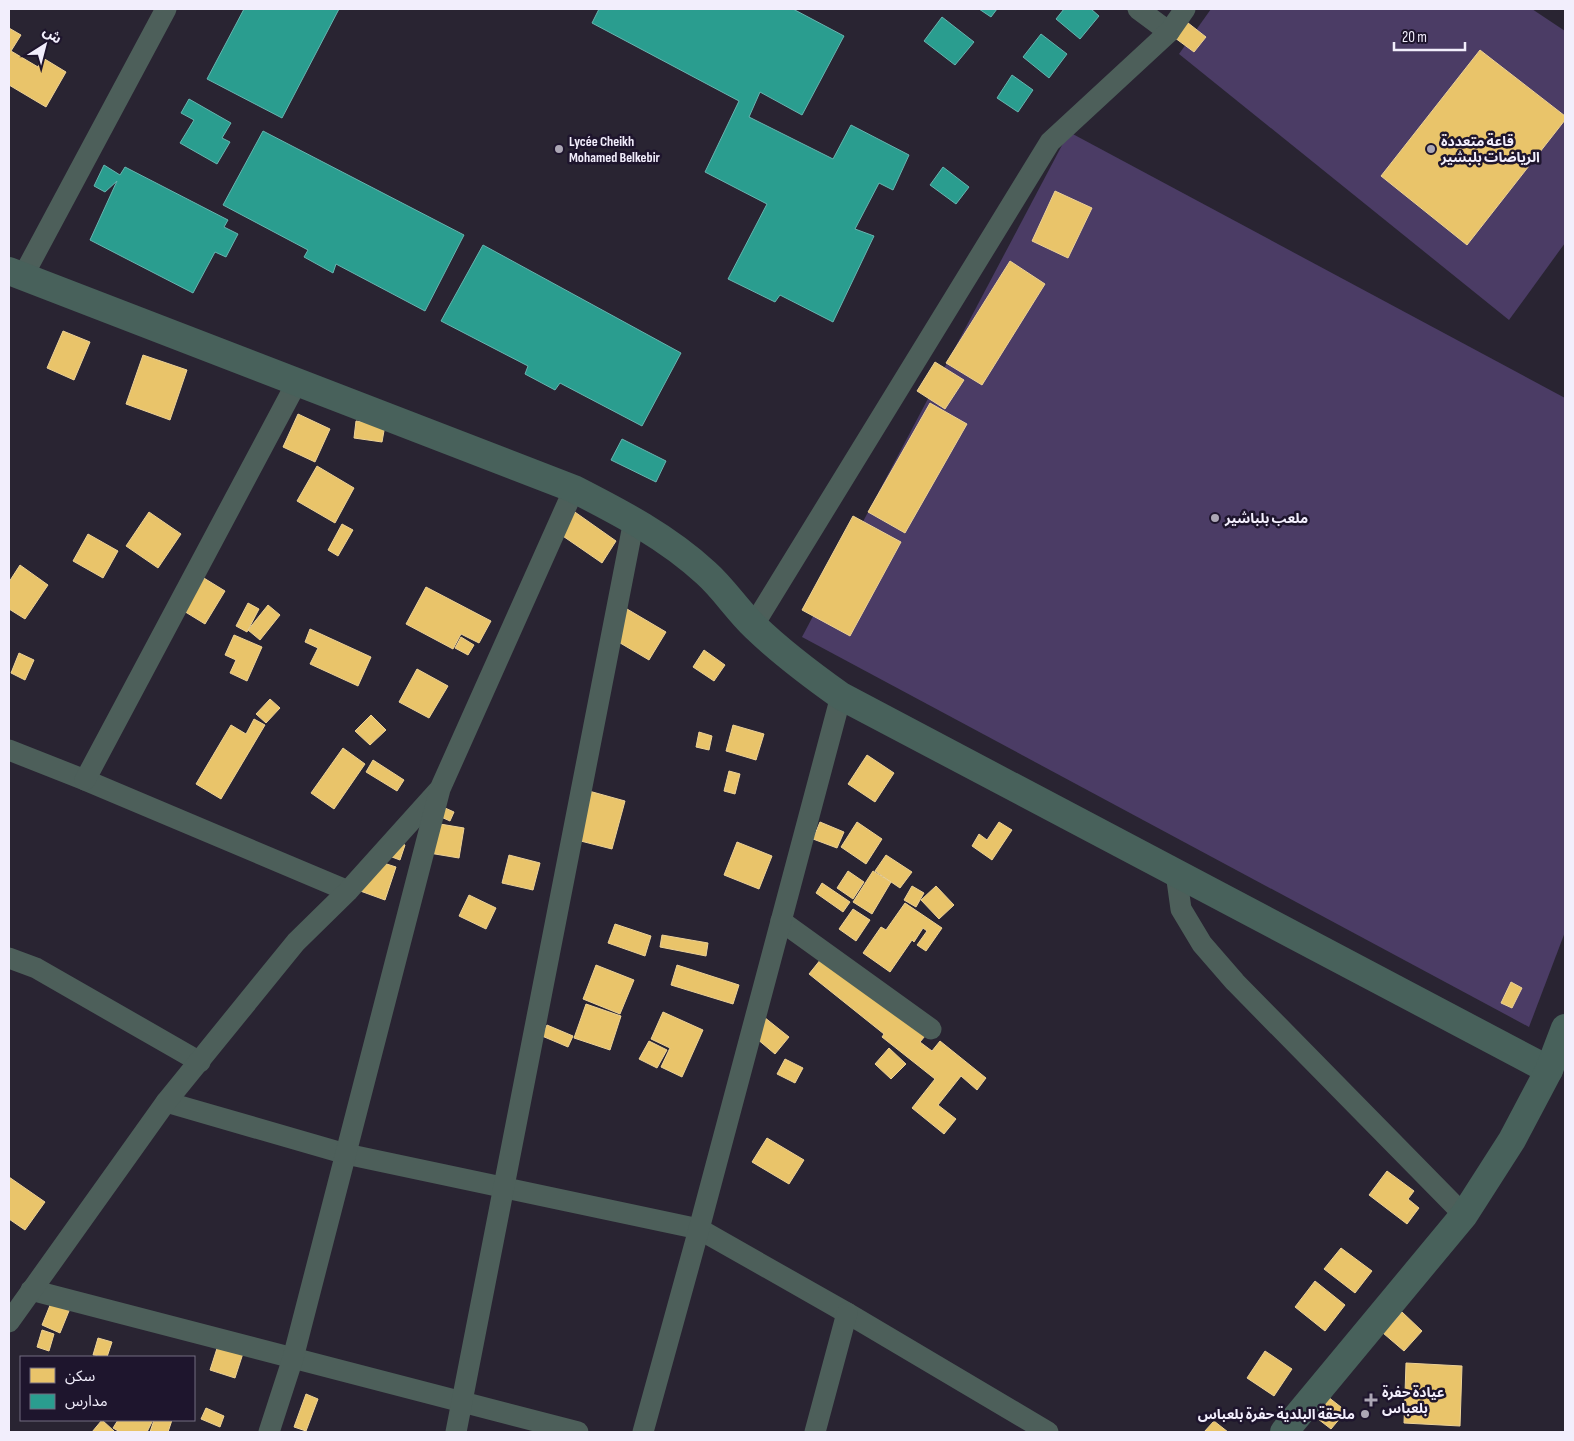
<svg xmlns="http://www.w3.org/2000/svg" width="1574" height="1441" font-family="'Sofia Sans Condensed','Noto Sans Arabic',sans-serif">
	<style>
		.green { fill: #4b3c65 }
		.homes { fill: #e9c46a; stroke: #ecd196 }
		.schools { fill: #2a9d8f; stroke: #66b5b0 }
		.lines { fill: none; stroke-linecap: round; stroke-linejoin: round }
		.street { stroke: #4d5f5a; stroke-width: 21 }
		.secondary { stroke: #48615b; stroke-width: 28 }
		.poi-dot { fill: #aca7b5; stroke: #1e152d; stroke-width: 2 }
		.labels { text-anchor: middle; dominant-baseline: central; stroke-width: 5; stroke-linejoin: round; paint-order: stroke }
		.poi-label { font-size: 14px; font-weight: bold; fill: #f2eefc; stroke: #1e152d; text-anchor: start }
	</style>
	<rect width="100%" height="100%" fill="#292432"/>
	<g class="green">
		<path d="M1211,9H1532L1565,31V243L1509,320L1179,54Z"/>
		<path d="M1069,132L1565,398V932L1529,1027L802,637Z"/>
	</g>
	<g class="homes">
		<path d="M1183,19L1206,37L1194,52L1171,35Z"/>
		<path d="M9,28L21,35L11,51L38,67L43,58L66,72L46,107L9,85Z"/>
		<path d="M1480,50L1565,116V120L1467,245L1381,176Z"/>
		<path d="M1055,191L1092,208L1068,258L1032,241Z"/>
		<path d="M1010,261L1045,284L982,385L946,363Z"/>
		<path d="M63,331L90,342L74,380L47,368Z"/>
		<path d="M143,355L187,370L170,420L126,404Z"/>
		<path d="M935,362L964,380L945,409L917,391Z"/>
		<path d="M930,403L967,424L905,533L868,512Z"/>
		<path d="M298,414L330,429L315,462L283,447Z"/>
		<path d="M356,421L385,425L382,442L354,438Z"/>
		<path d="M317,466L354,488L335,523L297,501Z"/>
		<path d="M572,510L616,541L602,563L557,532Z"/>
		<path d="M149,512L181,534L158,568L126,546Z"/>
		<path d="M853,516L901,542L850,636L802,610Z"/>
		<path d="M342,524L353,530L338,556L328,550Z"/>
		<path d="M88,534L118,551L103,578L73,561Z"/>
		<path d="M20,565L48,585L25,619L9,609V582Z"/>
		<path d="M194,572L225,591L205,624L174,605Z"/>
		<path d="M426,587L491,621L479,643L461,634L453,649L406,624Z"/>
		<path d="M248,603L259,609L247,632L236,626Z"/>
		<path d="M268,605L280,615L260,640L248,630Z"/>
		<path d="M627,609L666,632L649,660L610,637Z"/>
		<path d="M310,629L371,657L358,686L310,664L318,648L305,642Z"/>
		<path d="M234,635L262,647L247,681L230,673L236,660L225,655Z"/>
		<path d="M461,637L474,645L468,655L455,648Z"/>
		<path d="M704,650L725,665L714,681L693,667Z"/>
		<path d="M19,653L34,660L25,680L11,673Z"/>
		<path d="M417,669L448,686L429,718L399,702Z"/>
		<path d="M270,699L280,708L266,723L256,714Z"/>
		<path d="M371,715L386,730L370,745L355,731Z"/>
		<path d="M254,719L265,725L221,799L196,784L231,725L246,734Z"/>
		<path d="M733,725L764,734L756,760L726,751Z"/>
		<path d="M699,732L712,736L709,750L696,747Z"/>
		<path d="M343,748L365,764L334,809L311,793Z"/>
		<path d="M867,755L894,773L875,802L848,784Z"/>
		<path d="M373,760L404,780L397,791L366,772Z"/>
		<path d="M729,771L740,774L735,794L724,791Z"/>
		<path d="M578,788L625,801L612,849L565,837Z"/>
		<path d="M434,803L454,812L450,821L430,812Z"/>
		<path d="M820,822L844,832L837,848L813,839Z"/>
		<path d="M857,822L882,839L866,864L841,847Z"/>
		<path d="M999,822L1012,830L992,860L972,846L979,834L987,840Z"/>
		<path d="M434,823L464,828L459,858L429,853Z"/>
		<path d="M386,838L405,845L400,860L381,853Z"/>
		<path d="M737,842L772,856L759,889L724,875Z"/>
		<path d="M509,855L540,863L533,890L502,883Z"/>
		<path d="M886,855L912,872L900,888L875,871Z"/>
		<path d="M371,859L396,867L385,900L352,888Z"/>
		<path d="M848,871L864,882L853,899L837,888Z"/>
		<path d="M873,871L891,882L872,914L853,902Z"/>
		<path d="M822,883L850,902L843,912L816,893Z"/>
		<path d="M912,886L924,893L916,907L904,900Z"/>
		<path d="M936,886L954,905L939,919L921,900Z"/>
		<path d="M469,895L496,908L486,929L459,916Z"/>
		<path d="M905,903L942,928L926,951L917,945L927,931L923,928L914,942L912,940L890,972L863,953L881,927L886,930Z"/>
		<path d="M853,909L870,920L856,941L839,929Z"/>
		<path d="M615,924L651,936L645,956L608,943Z"/>
		<path d="M662,935L708,943L706,956L660,947Z"/>
		<path d="M829,949L930,1030L920,1042L932,1051L940,1041L986,1078L977,1090L961,1076L938,1105L956,1119L944,1134L912,1108L935,1079L882,1037L884,1034L809,974Z"/>
		<path d="M596,965L634,980L620,1014L583,999Z"/>
		<path d="M677,965L739,985L733,1004L671,985Z"/>
		<path d="M1511,982L1522,988L1512,1008L1501,1003Z"/>
		<path d="M586,1004L621,1016L610,1050L574,1038Z"/>
		<path d="M663,1012L703,1030L682,1077L661,1067L670,1048L651,1039Z"/>
		<path d="M764,1017L789,1037L775,1054L750,1033Z"/>
		<path d="M547,1025L573,1036L568,1047L542,1036Z"/>
		<path d="M649,1041L667,1050L657,1068L639,1059Z"/>
		<path d="M889,1048L906,1064L891,1079L875,1064Z"/>
		<path d="M785,1059L803,1068L795,1083L777,1074Z"/>
		<path d="M767,1138L804,1160L789,1184L752,1162Z"/>
		<path d="M1387,1171L1414,1191L1408,1199L1419,1208L1407,1224L1369,1195Z"/>
		<path d="M9,1177L45,1202L25,1230L9,1219Z"/>
		<path d="M1341,1248L1372,1271L1355,1293L1324,1269Z"/>
		<path d="M1315,1281L1345,1305L1325,1331L1295,1307Z"/>
		<path d="M53,1298L71,1306L60,1333L42,1325Z"/>
		<path d="M1402,1312L1422,1331L1404,1351L1383,1333Z"/>
		<path d="M42,1330L54,1334L49,1351L37,1347Z"/>
		<path d="M221,1336L246,1344L235,1378L210,1370Z"/>
		<path d="M98,1338L112,1342L107,1357L93,1355Z"/>
		<path d="M1265,1351L1292,1369L1274,1396L1247,1378Z"/>
		<path d="M1406,1363L1462,1366L1460,1426L1404,1423Z"/>
		<path d="M1323,1393L1346,1411L1331,1429L1309,1412Z"/>
		<path d="M306,1394L318,1399L306,1431L294,1427Z"/>
		<path d="M206,1408L224,1416L220,1427L201,1419Z"/>
		<path d="M102,1420L114,1431L112,1432H92Z"/>
		<path d="M118,1420H153L147,1432H120L113,1428Z"/>
		<path d="M154,1420H172L168,1432H150Z"/>
		<path d="M1214,1421L1228,1432H1204Z"/>
	</g>
	<g class="schools">
		<path d="M244,9H339L282,118L207,79Z"/>
		<path d="M599,9H793L844,36L802,115L760,92L749,117L833,159L851,125L909,155L893,190L879,183L855,229L874,236L833,322L780,295L775,302L728,279L767,204L705,172L739,101L592,23Z"/>
		<path d="M979,9H997L991,17Z"/>
		<path d="M1064,9H1091L1099,16L1080,39L1056,19Z"/>
		<path d="M942,17L974,42L955,65L924,41Z"/>
		<path d="M1041,34L1067,54L1049,78L1023,57Z"/>
		<path d="M1012,75L1033,90L1018,112L997,98Z"/>
		<path d="M189,99L231,123L222,138L230,142L217,164L180,143L194,120L181,113Z"/>
		<path d="M263,131L464,235L425,311L336,264L333,273L304,257L308,250L223,205Z"/>
		<path d="M104,165L120,175L125,167L228,220L224,227L238,234L226,257L215,252L193,293L90,240L117,181L105,192L94,186Z"/>
		<path d="M943,167L969,187L956,204L930,185Z"/>
		<path d="M483,245L681,353L642,426L560,383L555,390L525,374L528,366L441,321Z"/>
		<path d="M622,439L666,461L656,482L611,460Z"/>
	</g>
	<g class="lines">
		<g class="street">
			<path d="M1138,9L1169,32"/>
			<path d="M23,276L166,9"/>
			<path d="M753,626L1050,142L1169,32L1185,9"/>
			<path d="M9,750L85,780L348,891"/>
			<path d="M85,780L297,382"/>
			<path d="M1176,873L1181,909L1202,944L1235,982L1464,1215"/>
			<path d="M781,921L931,1029"/>
			<path d="M9,958L36,968L200,1062"/>
			<path d="M166,1102L346,1154L699,1229L847,1313L1048,1432"/>
			<path d="M31,1290L578,1432"/>
			<path d="M9,1322L166,1102L296,942L348,891L438,791"/>
			<path d="M269,1432L293,1358L440,789L574,489"/>
			<path d="M456,1432L634,520"/>
			<path d="M643,1432L699,1229L841,696"/>
			<path d="M815,1432L847,1313"/>
		</g>
		<g class="secondary">
			<path d="M9,271L574,489C621,513 667,537 706,573C724,589 737,610 755,627C783,654 810,674 841,696L1549,1070"/>
			<path d="M1284,1432L1464,1215L1512,1140L1549,1070L1565,1028"/>
		</g>
	</g>
	<g class="poi-dot">
		<circle cx="559" cy="149" r="5"/>
		<circle cx="1431" cy="149" r="5"/>
		<circle cx="1215" cy="518" r="5"/>
		<path d="M1368.5 1392.5h5v5h5v5h-5v5h-5v-5h-5v-5h5z"/>
		<circle cx="1365" cy="1414" r="5"/>
	</g>
	<g class="labels">
		<g class="poi-label">
			<text x="569" y="141">Lycée Cheikh<tspan x="569" dy="16">Mohamed Belkebir</tspan></text>
			<text x="1441" y="141">قاعة متعددة<tspan x="1441" dy="16">الرياضات بلبشير</tspan></text>
			<text x="1225" y="518">ملعب بلباشير</text>
			<text x="1382" y="1392">عيادة حفرة<tspan x="1382" dy="16">بلعباس</tspan></text>
			<text x="1355" y="1414" text-anchor="end">ملحقة البلدية حفرة بلعباس</text>
		</g>
	</g>
	<rect width="1574" height="1441" fill="none" stroke="#f2eefc" stroke-width="20"/>
	<rect x="20" y="1356" width="175" height="65" fill="#1e152d" stroke="#736c80"/>
	<rect x="30" y="1368" width="25" height="15" fill="#e9c46a" stroke="#736c80"/>
	<text x="65" y="1381" font-size="15" fill="#f2eefc">سكن</text>
	<rect x="30" y="1394" width="25" height="15" fill="#2a9d8f" stroke="#736c80"/>
	<text x="65" y="1406" font-size="15" fill="#f2eefc">مدارس</text>
	<g transform="translate(45 45) rotate(36)" stroke="#1e152d" stroke-width="4" paint-order="stroke">
	<path d="M0-4L9 19L0 12L-9 19Z" fill="#f2eefc"/>
	<text y="-8" font-size="14" font-weight="bold" text-anchor="middle" fill="#f2eefc">ش</text>
	</g>
	<path d="M1394 42v8h71v-8" fill="none" stroke="#f2eefc" stroke-width="2.5"/>
	<text x="1402" y="42" font-size="15" fill="#f2eefc" stroke="#1e152d" stroke-width="4" paint-order="stroke">20 m</text>
</svg>
